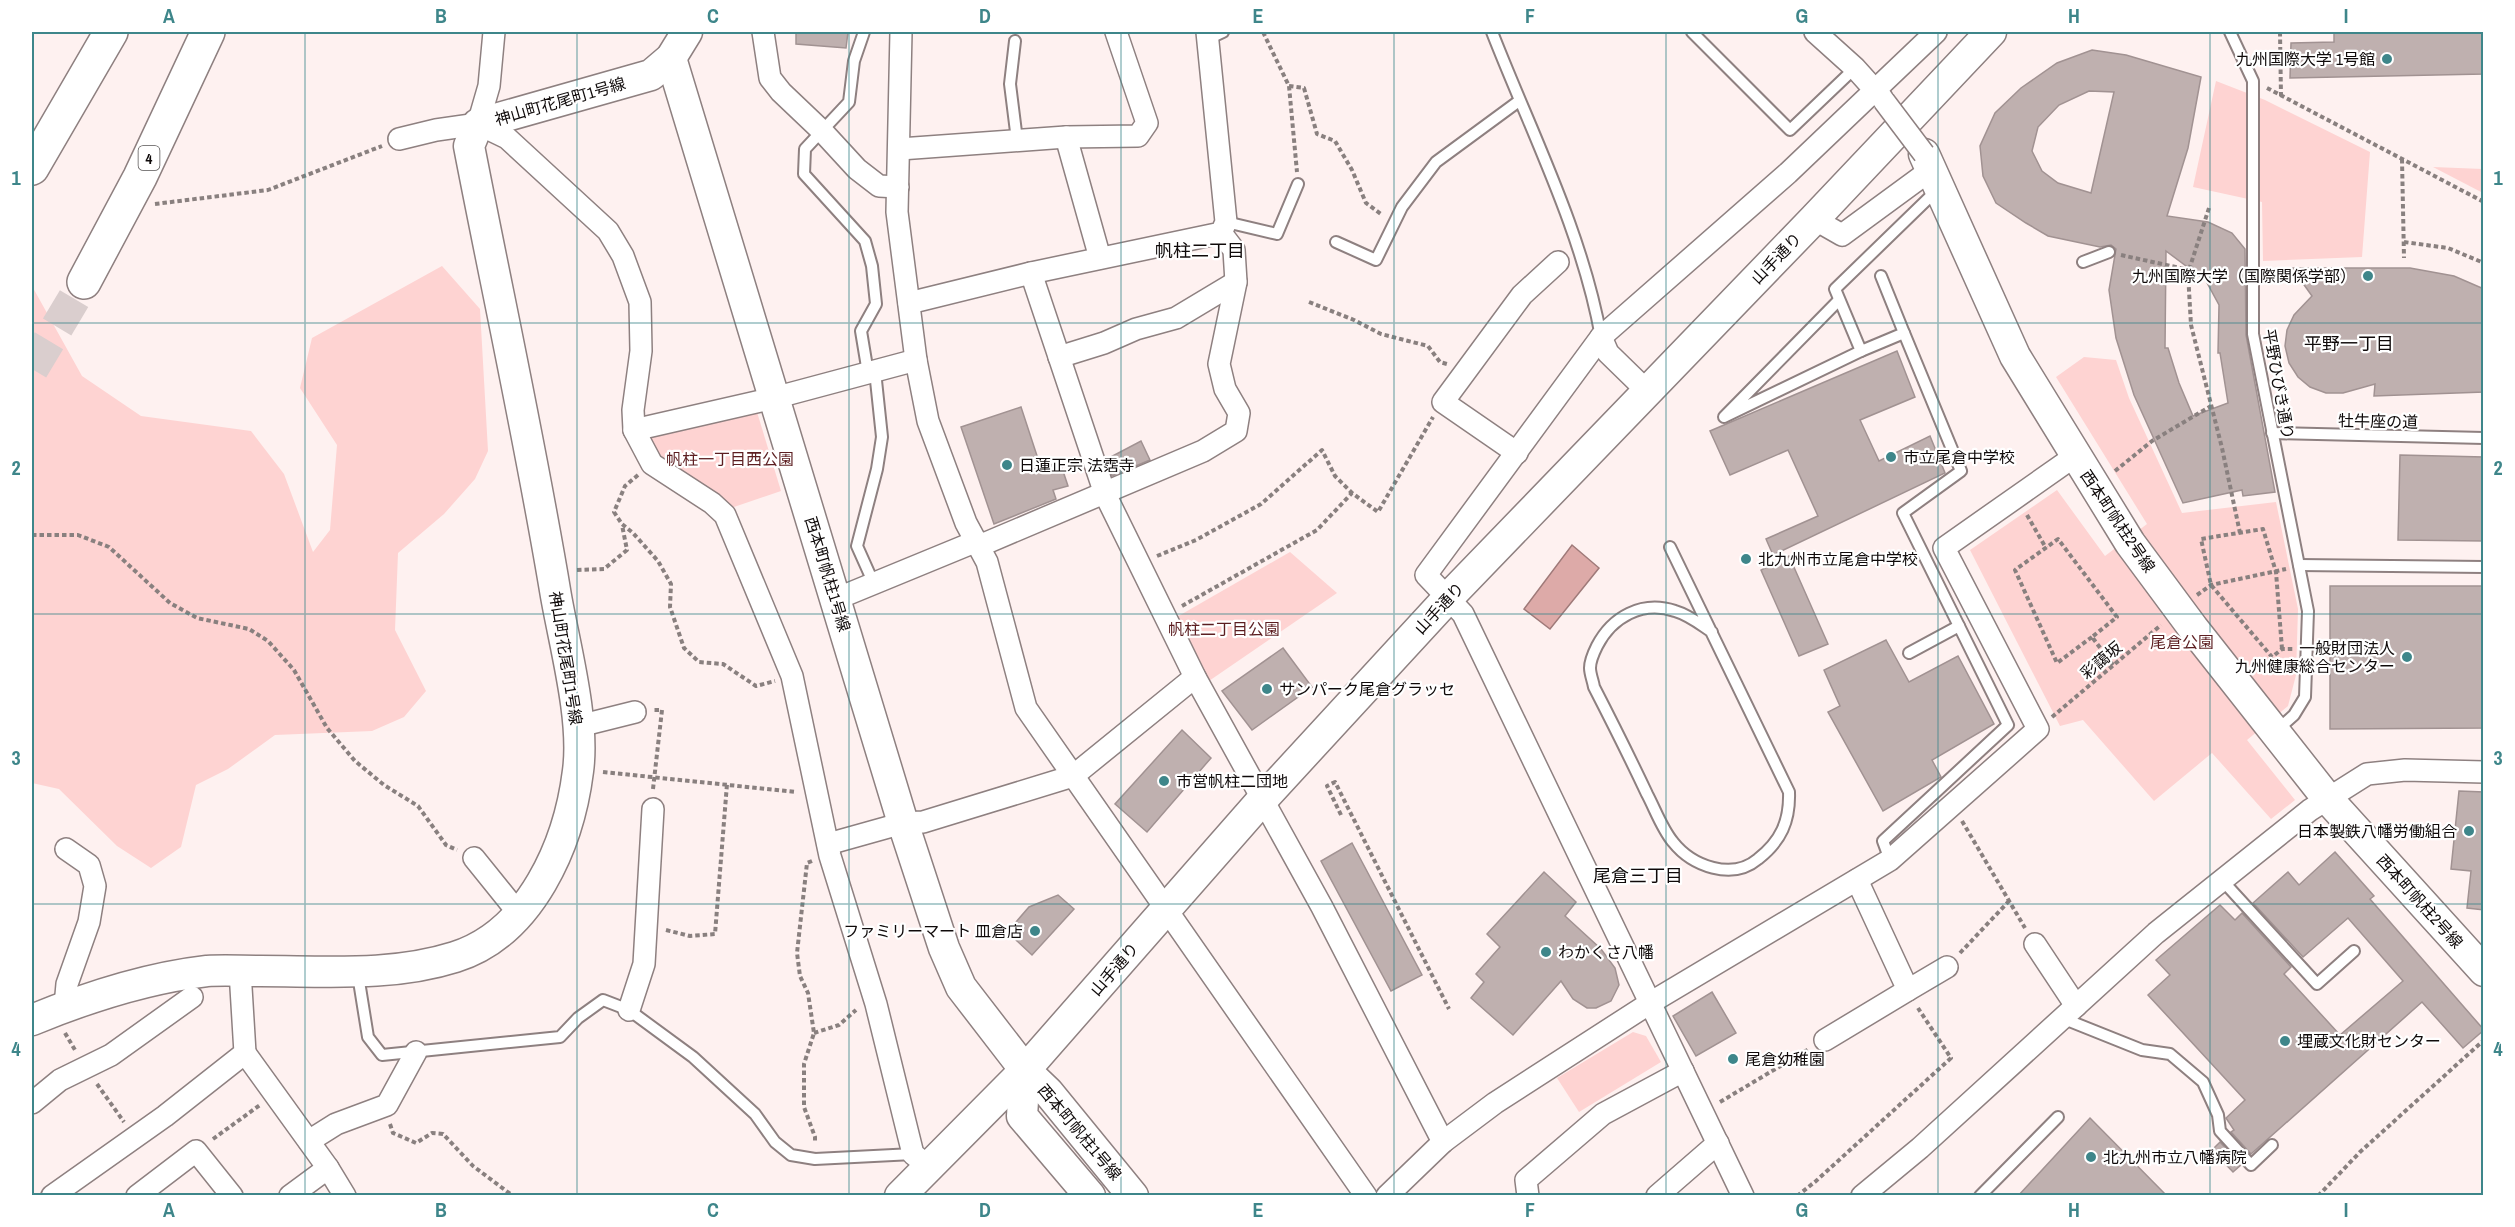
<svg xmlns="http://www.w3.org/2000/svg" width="2515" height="1227" font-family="'Archivo Narrow','Noto Sans JP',sans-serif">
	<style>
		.green { fill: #fed3d2 }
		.water { fill: #ddaaa8; stroke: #9f7a79; stroke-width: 1.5 }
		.building { fill: #bfb0af; stroke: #a19292; stroke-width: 1.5; fill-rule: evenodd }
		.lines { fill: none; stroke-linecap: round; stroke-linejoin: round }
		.highway-tunnel { stroke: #dacece; stroke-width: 33; stroke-dasharray: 33 16; stroke-linecap: butt }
		.lane-casing { stroke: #8e8080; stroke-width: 14 }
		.street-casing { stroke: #8e8080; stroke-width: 24 }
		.secondary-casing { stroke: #8e8080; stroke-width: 33 }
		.highway-casing { stroke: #8e8080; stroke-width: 36 }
		.path { stroke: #89807f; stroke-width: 4; stroke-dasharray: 4.5 3; stroke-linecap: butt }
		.lane { stroke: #fff; stroke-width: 10 }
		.street { stroke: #fff; stroke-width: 21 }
		.secondary { stroke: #fff; stroke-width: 30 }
		.highway { stroke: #fff; stroke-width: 33 }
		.street-bridge-casing { stroke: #8e8080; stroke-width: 24; stroke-linecap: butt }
		.street-bridge { stroke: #fff; stroke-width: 21 }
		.grid { fill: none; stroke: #3e868a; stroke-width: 1.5; stroke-opacity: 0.55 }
		.poi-dot { fill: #3e868a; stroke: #fff; stroke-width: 2 }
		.labels { text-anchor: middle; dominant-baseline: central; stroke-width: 4.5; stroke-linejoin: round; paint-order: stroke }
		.shield { fill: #fff; stroke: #575454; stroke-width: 1.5 }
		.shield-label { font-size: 15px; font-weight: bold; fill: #0f0a0a }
		.poi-label { font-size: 16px; fill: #0f0a0a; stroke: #fff; text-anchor: start }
		.street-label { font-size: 16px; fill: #0f0a0a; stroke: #fff }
		.park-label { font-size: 16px; fill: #5c1e21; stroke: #fff }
		.neighbourhood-label { font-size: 18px; fill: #0f0a0a; stroke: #fff }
		.neatline { fill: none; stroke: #3e868a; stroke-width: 2 }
		.grid-label { font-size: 20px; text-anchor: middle; font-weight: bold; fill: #3e868a }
	</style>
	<rect width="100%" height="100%" fill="#fef1f0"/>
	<g class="green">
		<path d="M2216,81L2265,100L2370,152L2362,257L2263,261L2262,202L2193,187Z"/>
		<path d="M2433,167L2483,169V193Z"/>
		<path d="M442,266L480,309L488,451L475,479L444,514L398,553L395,630L426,691L404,717L372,731L275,735L228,769L196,785L181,847L151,868L117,846L59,789L32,783V286L82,376L141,416L251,431L284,474L313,552L330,530L337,445L300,388L312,338Z"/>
		<path d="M2084,357L2116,360L2129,398L2182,513L2276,502L2298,609L2296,675L2288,706L2247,740L2295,800L2271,819L2212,753L2154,801L2083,720L2060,726L1970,550L2057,490L2105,556L2147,524L2056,377Z"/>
		<path d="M757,412L781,491L731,508L658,459L648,438Z"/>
		<path d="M1290,552L1337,593L1206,683L1175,618Z"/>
		<path d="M1633,1032L1646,1036L1661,1062L1579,1112L1557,1078Z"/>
	</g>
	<path class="water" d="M1572,545L1599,568L1550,629L1524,609Z"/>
	<g class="building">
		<path d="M796,32H848L846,48L796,44Z"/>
		<path d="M2334,32H2484V74L2290,78L2291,43L2334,42Z"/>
		<path d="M2092,50L2126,55L2201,77L2188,148L2167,216L2208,222L2232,233L2245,249L2246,335L2275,492L2243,496L2242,490L2183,503L2134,395L2116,338L2109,290L2116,249L2111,245L2100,247L2048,236L2026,223L1996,203L1983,176L1980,146L1995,113L2021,88L2057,63ZM2089,91L2114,92L2091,193L2058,183L2042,171L2032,151L2038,127L2059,105ZM2166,251L2206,281L2219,305L2218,353H2220L2228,403L2193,416L2179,383L2168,348H2165Z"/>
		<path d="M2292,268H2410L2454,276L2484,289V392L2374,396L2375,384L2343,393H2326L2310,387L2298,377L2289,363L2285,346L2287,330L2294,315L2312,296Z"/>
		<path d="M1897,351L1915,397L1860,420L1879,461L1930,436L1945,473L1773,555L1766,539L1818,516L1788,450L1730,475L1710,431Z"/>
		<path d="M1021,407L1041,468L1060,462L1068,486L1053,490L1056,499L994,524L961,427Z"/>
		<path d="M1141,441L1150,460L1112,476L1107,459Z"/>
		<path d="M2400,455L2484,457V541L2398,540Z"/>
		<path d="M1789,556L1828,644L1799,656L1761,570Z"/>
		<path d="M2330,586H2484V728L2330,729Z"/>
		<path d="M1886,640L1909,682L1958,656L1994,724L1932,760L1941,777L1883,811L1828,712L1840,706L1824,670Z"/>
		<path d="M1283,648L1312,687L1252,730L1222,691Z"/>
		<path d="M1182,730L1211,758L1147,832L1115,804Z"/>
		<path d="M2459,791L2484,792V910L2467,908L2471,871L2451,869Z"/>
		<path d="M1352,843L1422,975L1391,991L1321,861Z"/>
		<path d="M2335,852L2374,896L2370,899L2484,1030L2463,1048L2422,1002L2251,1154L2231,1132L2234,1130L2226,1118L2245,1100L2148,995L2170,975L2156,960L2220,905L2235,920L2242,913L2291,967L2284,974L2340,1035L2403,981L2348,918L2303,957L2253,903L2288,872L2299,885Z"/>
		<path d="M1544,872L1576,902L1565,916L1601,949L1615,968L1619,985L1611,1001L1596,1008H1587L1573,999L1561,981L1513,1035L1471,998L1484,982L1476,974L1500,947L1487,934Z"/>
		<path d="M1058,895L1074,909L1032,955L1016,940V922L1029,907Z"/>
		<path d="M1712,992L1736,1033L1696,1056L1673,1016Z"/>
		<path d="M2090,1118L2167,1196H2018Z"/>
		<path d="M2220,1142L2241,1165L2233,1172L2212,1150Z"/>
	</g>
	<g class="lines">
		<path class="highway-tunnel" d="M32,369L84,282"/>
		<defs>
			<g id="lane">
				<path d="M864,32L854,61L849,102L805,149L804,174L865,241L872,266L876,304L861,331L868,373"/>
				<path d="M1492,32C1531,132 1582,231 1601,337"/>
				<path d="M1692,32L1790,130L1855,68"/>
				<path d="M2230,32L2253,81V334L2308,611L2305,697L2294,715L2275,732"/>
				<path d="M1208,39L1223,32"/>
				<path d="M1015,41L1010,84L1017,140"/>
				<path d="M1226,222L1277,234L1298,184"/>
				<path d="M1336,242L1376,260L1402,207L1436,162L1519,101"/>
				<path d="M2083,262L2109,252"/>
				<path d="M1881,276L1904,333L1861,351L1835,289L1937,190"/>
				<path d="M1839,300L1724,417L1861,351"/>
				<path d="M2272,433L2484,438"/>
				<path d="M1670,547L1789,792C1790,821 1781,841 1758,859C1732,881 1692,866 1673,842C1662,829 1655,809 1647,794C1630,758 1612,722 1594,687C1593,681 1590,674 1590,668C1590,662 1594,652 1597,646C1612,617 1642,600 1675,611C1689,615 1700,624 1712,632"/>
				<path d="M2299,565L2484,567"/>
				<path d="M874,584L857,546L877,469L882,437L875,371"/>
				<path d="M1909,653L1959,626"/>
				<path d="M1890,860L1883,841L2008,725L1903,513L1961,471L1904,333"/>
				<path d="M2222,880L2317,984L2354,951"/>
				<path d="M358,975L368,1037L382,1055L560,1037L578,1018L603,1000L629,1010L693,1057L755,1114L775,1142L791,1155L815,1159L913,1154"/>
				<path d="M2062,1018L2142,1050L2170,1054L2203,1082L2218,1115L2220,1131L2251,1165L2272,1145"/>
				<path d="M1980,1196L2058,1117"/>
			</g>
			<g id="street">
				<path d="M494,32L489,86L478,124L507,138L608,231L623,256L640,302L641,351L633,410L634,430L652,464L712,503L725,515L792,676L830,856L876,1004L913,1154L928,1166"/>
				<path d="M763,32L770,78L781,92L822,131L857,169L879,186L898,187"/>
				<path d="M901,32L897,212L916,360L928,421L966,523L987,562L1026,708L1366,1196"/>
				<path d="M1815,32L1855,68L1882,98"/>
				<path d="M1066,137L1100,258"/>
				<path d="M399,139L436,130L478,124"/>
				<path d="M900,149L1066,137L1138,136L1147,123L1116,32"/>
				<path d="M1814,219L1842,235L1932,169"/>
				<path d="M1031,273L1105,494L1195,677L1322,907L1443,1142"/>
				<path d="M909,303L1031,273L1221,233L1226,222L1207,32"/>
				<path d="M1601,337L1608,353L1647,391"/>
				<path d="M1059,357L1104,343L1136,329L1176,318L1236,282"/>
				<path d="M634,430L774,398L916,360"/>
				<path d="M1517,453L1443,402L1522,295L1558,262"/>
				<path d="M979,546L1203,451L1236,431L1239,413L1225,389L1219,364L1236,282L1234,250L1221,233"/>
				<path d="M836,599L977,541"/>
				<path d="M579,726L635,712"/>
				<path d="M828,844L903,823L923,822L1073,776L1195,677"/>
				<path d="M474,858L520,915"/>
				<path d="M2035,944L2076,1006"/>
				<path d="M1908,990L1947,967"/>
				<path d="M65,1006L67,984L89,922L95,886L89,865L66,849"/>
				<path d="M629,1010L644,964L653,809"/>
				<path d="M1825,1040L1908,990L1857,880"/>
				<path d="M245,1053L328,1168L345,1196"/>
				<path d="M32,1103L60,1080L111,1055L192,997"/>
				<path d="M309,1141L336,1124L387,1105L416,1052"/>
				<path d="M52,1196L165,1116L245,1053L240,971"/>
				<path d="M137,1196L196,1151L232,1196"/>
				<path d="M290,1196L328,1168"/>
				<path d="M1387,1196L1443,1142L1495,1103L1650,1003L1890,860L2038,729L1944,548L2075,456"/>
				<path d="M1528,1196L1526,1180L1603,1114L1683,1071"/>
				<path d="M1657,1196L1718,1143"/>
				<path d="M1743,1196L1463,614L1426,575L1601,337L1788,173L1936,32"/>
				<path d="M1862,1196L1920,1148L2156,933L2310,810L2367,774L2405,770L2484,772"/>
			</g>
			<g id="secondary">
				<path d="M671,58L903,823L944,948L961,987L1025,1070L1048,1092L1133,1196"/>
				<path d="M1924,154L2015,356L2130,543L2193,628L2327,798L2484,971"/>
				<path d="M32,1020C88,997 146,978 207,971C224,970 243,971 260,971C325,971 392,977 455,957C531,933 569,844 578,771C585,720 565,647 556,596C531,445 498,296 469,146L478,124L651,75L671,58L687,32"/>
				<path d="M1025,1070L1022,1116L1090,1196"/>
				<path d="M900,1196L1025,1070L1262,800L1448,598L1814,219L1991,32"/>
			</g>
			<g id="highway">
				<path d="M32,168L111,32"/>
				<path d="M84,282L140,177L208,32"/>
			</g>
		</defs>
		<use href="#lane" class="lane-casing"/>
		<use href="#street" class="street-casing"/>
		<use href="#secondary" class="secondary-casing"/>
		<use href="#highway" class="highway-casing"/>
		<g class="path">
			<path d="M1263,32L1289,86L1297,172"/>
			<path d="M2280,32L2281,96"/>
			<path d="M1289,86L1304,88L1317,134L1335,141L1352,170L1366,203L1381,214"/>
			<path d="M2267,88L2484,202"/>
			<path d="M2402,159L2404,258"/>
			<path d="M155,204L268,190L382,146"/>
			<path d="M2209,208L2188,273L2191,325L2222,448L2240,533"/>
			<path d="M2404,242L2448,248L2484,263"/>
			<path d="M2121,255L2189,270"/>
			<path d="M1309,302L1354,320L1381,334L1428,346L1440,362L1447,364"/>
			<path d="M2115,471L2152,441L2211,406"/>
			<path d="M638,475L625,486L614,512L622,524L633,533L658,561L671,584L670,607L684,648L699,662L723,664L756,686L775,681"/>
			<path d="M2027,515L2046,548"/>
			<path d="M32,535H78L109,547L170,603L197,618L249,629L268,641L294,670L327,728L355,761L384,785L418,806L446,845L457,850"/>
			<path d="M1157,556L1196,540L1261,504L1322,450L1335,476L1352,493"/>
			<path d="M577,570L604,569L627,550L622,525"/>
			<path d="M2197,595L2211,585L2286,569"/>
			<path d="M1182,606L1317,530L1352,493L1378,512L1433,417"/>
			<path d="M2092,637L2057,663L2015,570L2058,539L2117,617L2092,637L2113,665"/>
			<path d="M2282,649L2276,572L2263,529L2201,539L2211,585L2272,657L2282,649H2294"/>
			<path d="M2052,717L2161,625"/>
			<path d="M603,772L796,792"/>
			<path d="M653,789L662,710H654"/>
			<path d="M1341,815L1327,786L1335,782L1449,1009"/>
			<path d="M1962,821L2025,928"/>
			<path d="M812,861L807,863L797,953L800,976L808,993L814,1033L804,1064V1107L815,1137V1143"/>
			<path d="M666,930L690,936L715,934L727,784"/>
			<path d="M1960,953L2009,901"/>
			<path d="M65,1033L75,1050"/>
			<path d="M814,1033L839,1025L856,1010"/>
			<path d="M97,1084L124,1122"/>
			<path d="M1720,1102L1809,1049"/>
			<path d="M390,1124L393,1133L416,1143L432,1133L443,1134L473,1166L513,1196"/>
			<path d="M213,1139L260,1105"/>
			<path d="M1797,1196L1816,1181L1951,1058L1918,1008"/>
			<path d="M2318,1196L2360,1152L2484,1040"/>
		</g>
		<use href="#lane" class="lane"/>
		<use href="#street" class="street"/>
		<use href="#secondary" class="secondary"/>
		<use href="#highway" class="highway"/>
		<defs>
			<path id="street-bridge" d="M1884,101L1924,154"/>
		</defs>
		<use href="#street-bridge" class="street-bridge-casing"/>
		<use href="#street-bridge" class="street-bridge"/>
	</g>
	<path class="grid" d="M305,32V1196M577,32V1196M849,32V1196M1121,32V1196M1394,32V1196M1666,32V1196M1938,32V1196M2210,32V1196M32,323H2484M32,614H2484M32,904H2484"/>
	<g class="poi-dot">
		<circle cx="2387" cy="59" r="6"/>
		<circle cx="2368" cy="276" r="6"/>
		<circle cx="1891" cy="457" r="6"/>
		<circle cx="1007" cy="465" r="6"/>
		<circle cx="1746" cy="559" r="6"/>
		<circle cx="2407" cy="657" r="6"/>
		<circle cx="1267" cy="689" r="6"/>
		<circle cx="1164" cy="781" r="6"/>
		<circle cx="2469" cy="831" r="6"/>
		<circle cx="1035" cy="931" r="6"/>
		<circle cx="1546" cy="952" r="6"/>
		<circle cx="2285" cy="1041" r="6"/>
		<circle cx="1733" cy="1059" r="6"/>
		<circle cx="2091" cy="1157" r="6"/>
	</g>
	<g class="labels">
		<rect class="shield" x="138.5" y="146" width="21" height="24" rx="4.5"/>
		<g class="shield-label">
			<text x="149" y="158">4</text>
		</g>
		<g class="poi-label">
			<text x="2375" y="59" text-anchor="end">九州国際大学 1号館</text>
			<text x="2356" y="276" text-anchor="end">九州国際大学（国際関係学部）</text>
			<text x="1903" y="457">市立尾倉中学校</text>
			<text x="1019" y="465">日蓮正宗 法霑寺</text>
			<text x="1758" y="559">北九州市立尾倉中学校</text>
			<text x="2395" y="648" text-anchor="end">一般財団法人<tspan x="2395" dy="18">九州健康総合センター</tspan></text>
			<text x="1279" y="689">サンパーク尾倉グラッセ</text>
			<text x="1176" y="781">市営帆柱二団地</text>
			<text x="2457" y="831" text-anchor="end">日本製鉄八幡労働組合</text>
			<text x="1023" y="931" text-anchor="end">ファミリーマート 皿倉店</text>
			<text x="1558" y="952">わかくさ八幡</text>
			<text x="2297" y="1041">埋蔵文化財センター</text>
			<text x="1745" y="1059">尾倉幼稚園</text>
			<text x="2103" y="1157">北九州市立八幡病院</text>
		</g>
		<g class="street-label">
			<text transform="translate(560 101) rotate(-16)">神山町花尾町1号線</text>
			<text transform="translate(1776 258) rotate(-46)">山手通り</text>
			<text transform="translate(2279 384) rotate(80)">平野ひびき通り</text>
			<text transform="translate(2378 421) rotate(1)">牡牛座の道</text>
			<text transform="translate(2118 521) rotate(56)">西本町帆柱2号線</text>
			<text transform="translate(828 574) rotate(73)">西本町帆柱1号線</text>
			<text transform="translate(1439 608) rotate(-47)">山手通り</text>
			<text transform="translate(566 658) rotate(81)">神山町花尾町1号線</text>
			<text transform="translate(2101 660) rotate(-40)">彩藹坂</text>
			<text transform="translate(2420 901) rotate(48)">西本町帆柱2号線</text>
			<text transform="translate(1114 969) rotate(-49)">山手通り</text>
			<text transform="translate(1080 1132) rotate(50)">西本町帆柱1号線</text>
		</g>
		<g class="park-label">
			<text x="730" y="459">帆柱一丁目西公園</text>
			<text x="1224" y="629">帆柱二丁目公園</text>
			<text x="2182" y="642">尾倉公園</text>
		</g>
		<g class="neighbourhood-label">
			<text x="1200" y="250">帆柱二丁目</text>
			<text x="2349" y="343">平野一丁目</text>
			<text x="1638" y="875">尾倉三丁目</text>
		</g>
	</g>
	<rect width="2515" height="1227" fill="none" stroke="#ffffff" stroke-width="66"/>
	<rect x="33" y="33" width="2449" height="1161" class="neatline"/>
	<g class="grid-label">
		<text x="169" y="23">A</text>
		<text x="441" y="23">B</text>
		<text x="713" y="23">C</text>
		<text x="985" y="23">D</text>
		<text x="1258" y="23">E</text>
		<text x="1530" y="23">F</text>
		<text x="1802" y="23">G</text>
		<text x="2074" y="23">H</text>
		<text x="2346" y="23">I</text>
		<text x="16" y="185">1</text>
		<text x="2498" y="185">1</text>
		<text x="16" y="475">2</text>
		<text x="2498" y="475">2</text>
		<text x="16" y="765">3</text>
		<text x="2498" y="765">3</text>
		<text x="16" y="1056">4</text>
		<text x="2498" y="1056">4</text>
		<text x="169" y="1217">A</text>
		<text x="441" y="1217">B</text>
		<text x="713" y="1217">C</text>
		<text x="985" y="1217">D</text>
		<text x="1258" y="1217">E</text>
		<text x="1530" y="1217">F</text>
		<text x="1802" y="1217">G</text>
		<text x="2074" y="1217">H</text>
		<text x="2346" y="1217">I</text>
	</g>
</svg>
